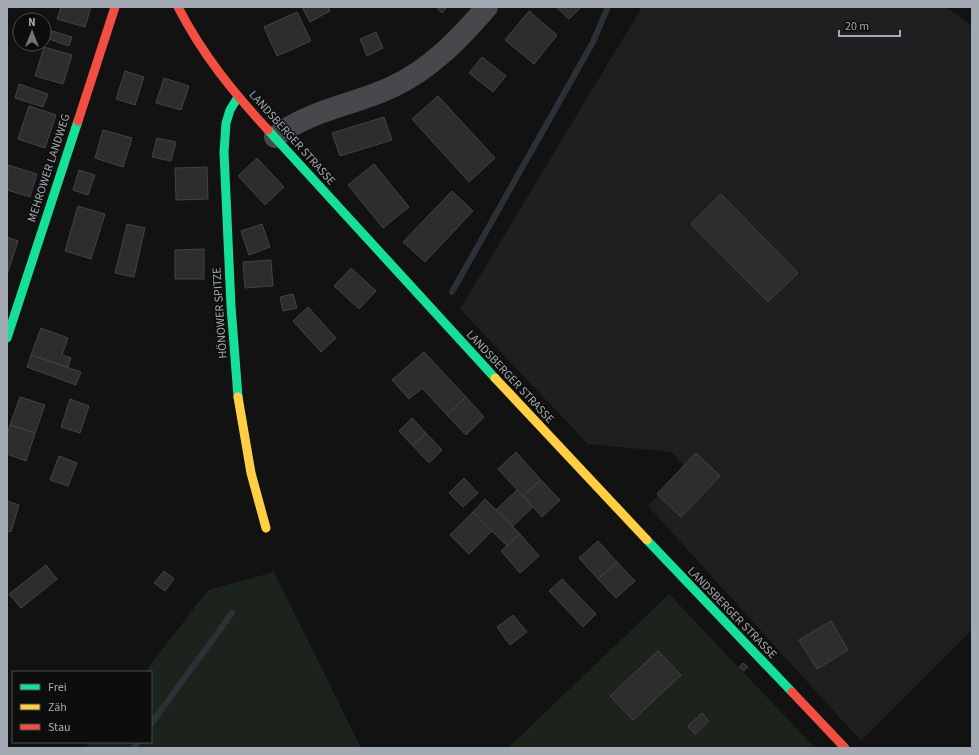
<svg xmlns="http://www.w3.org/2000/svg" width="979" height="755" font-family="'Source Sans 3',sans-serif">
	<style>
		.built { fill: #1f1f21 }
		.green { fill: #1c231d }
		.lines { fill: none; stroke-linecap: round; stroke-linejoin: round }
		.stream { stroke: #2a3237; stroke-width: 6 }
		.building { fill: #2d2d2e; stroke: #424346 }
		.street { stroke: #47484b; stroke-width: 22 }
		.fast { stroke: #16e098; stroke-width: 9 }
		.slow { stroke: #ffcf43; stroke-width: 9 }
		.jam { stroke: #f24e42; stroke-width: 9 }
		.labels { text-anchor: middle; dominant-baseline: central; stroke-width: 3; stroke-linejoin: round; paint-order: stroke }
		.street-label { font-size: 12px; fill: #a4aab3; stroke: #0d0d0e }
	</style>
	<rect width="100%" height="100%" fill="#121213"/>
	<path class="built" d="M642,7H946L972,26V630L861,741L648,506L684,465L671,452L588,444L460,309Z"/>
	<g class="green">
		<path d="M274,572L361,748H85L90,742H151V672H145L208,590Z"/>
		<path d="M669,594L815,748H508Z"/>
	</g>
	<g class="lines">
		<g class="stream">
			<path d="M452,292L593,42L608,7"/>
			<path d="M151,724L232,613"/>
			<path d="M133,748L138,742"/>
		</g>
	</g>
	<g class="building">
		<path d="M61,7H91L85,27L57,19Z"/>
		<path d="M302,7H328L330,11L310,22Z"/>
		<path d="M436,7H447L442,13Z"/>
		<path d="M556,7H581L569,19Z"/>
		<path d="M529,11L557,35L534,64L505,40Z"/>
		<path d="M297,12L311,41L277,56L264,27Z"/>
		<path d="M49,30L72,37L69,46L46,38Z"/>
		<path d="M376,32L383,48L367,56L360,39Z"/>
		<path d="M44,47L72,55L63,84L35,76Z"/>
		<path d="M482,57L506,76L493,92L469,73Z"/>
		<path d="M125,71L144,77L135,105L116,99Z"/>
		<path d="M164,78L189,86L181,110L156,103Z"/>
		<path d="M19,84L48,94L43,107L15,98Z"/>
		<path d="M438,96L495,158L469,182L412,119Z"/>
		<path d="M29,106L56,115L45,148L18,139Z"/>
		<path d="M384,117L392,140L340,156L332,133Z"/>
		<path d="M103,130L132,138L123,167L95,158Z"/>
		<path d="M157,138L176,142L171,161L152,157Z"/>
		<path d="M257,158L284,187L265,205L238,176Z"/>
		<path d="M374,164L409,207L383,228L348,185Z"/>
		<path d="M8,165L37,174L30,197L7,190Z"/>
		<path d="M207,167L208,199L176,200L175,168Z"/>
		<path d="M79,170L95,175L88,195L73,190Z"/>
		<path d="M452,191L473,211L425,262L403,242Z"/>
		<path d="M721,194L798,273L768,302L691,224Z"/>
		<path d="M78,206L105,214L91,259L65,251Z"/>
		<path d="M127,224L145,228L134,277L115,273Z"/>
		<path d="M262,224L270,247L249,255L241,231Z"/>
		<path d="M7,237L18,241L7,275Z"/>
		<path d="M204,249V279H175V250Z"/>
		<path d="M271,260L273,286L245,288L243,262Z"/>
		<path d="M351,268L376,291L359,309L334,286Z"/>
		<path d="M293,294L297,308L283,311L280,297Z"/>
		<path d="M308,307L336,338L321,352L293,321Z"/>
		<path d="M41,328L68,338L62,355L71,358L68,367L31,355Z"/>
		<path d="M424,352L466,397L447,415L422,388L409,399L392,380Z"/>
		<path d="M31,355L81,372L76,385L27,367Z"/>
		<path d="M20,397L45,405L35,433L10,425Z"/>
		<path d="M466,397L484,417L466,435L447,415Z"/>
		<path d="M70,399L89,406L80,433L61,427Z"/>
		<path d="M412,418L426,433L413,446L399,431Z"/>
		<path d="M10,425L35,433L26,461L7,454V435Z"/>
		<path d="M426,433L442,450L429,463L413,446Z"/>
		<path d="M516,452L541,480L523,496L498,469Z"/>
		<path d="M696,453L720,476L681,517L657,494Z"/>
		<path d="M59,456L77,463L68,486L50,480Z"/>
		<path d="M464,478L478,493L463,507L449,493Z"/>
		<path d="M541,480L560,500L542,517L523,496Z"/>
		<path d="M517,490L533,507L512,527L496,510Z"/>
		<path d="M485,499L520,534L507,546L473,512Z"/>
		<path d="M7,501L19,505L11,532L7,531Z"/>
		<path d="M473,512L492,531L469,554L450,535Z"/>
		<path d="M520,534L539,556L520,573L501,551Z"/>
		<path d="M598,541L617,562L598,579L579,558Z"/>
		<path d="M617,562L635,581L616,598L598,579Z"/>
		<path d="M46,565L57,579L21,608L9,594Z"/>
		<path d="M164,571L174,579L165,591L154,583Z"/>
		<path d="M562,579L596,614L583,627L549,591Z"/>
		<path d="M513,615L527,632L510,645L497,627Z"/>
		<path d="M831,621L848,650L817,669L799,640Z"/>
		<path d="M658,651L681,675L633,720L610,696Z"/>
		<path d="M743,663L748,667L744,671L739,667Z"/>
		<path d="M702,713L709,721L695,734L688,726Z"/>
	</g>
	<g class="lines">
		<path class="street" d="M275,137C309,110 354,105 392,87C431,69 460,38 487,7"/>
		<g class="fast">
			<path d="M238,97L230,110L226,123L224,152L231,306L238,397"/>
			<path d="M268,130L495,378"/>
			<path d="M7,338L78,121"/>
			<path d="M647,540L792,692"/>
		</g>
		<g class="slow">
			<path d="M495,378L647,540"/>
			<path d="M238,397L251,473L266,528"/>
		</g>
		<g class="jam">
			<path d="M178,7C202,54 233,92 268,130"/>
			<path d="M78,121L115,7"/>
			<path d="M792,692L845,748"/>
		</g>
	</g>
	<g class="labels">
		<g class="street-label">
			<text transform="translate(292 138) rotate(48)">LANDSBERGER STRASSE</text>
			<text transform="translate(49 168) rotate(-72)">MEHROWER LANDWEG</text>
			<text transform="translate(220 313) rotate(-94)">HÖNOWER SPITZE</text>
			<text transform="translate(510 377) rotate(47)">LANDSBERGER STRASSE</text>
			<text transform="translate(732 613) rotate(46)">LANDSBERGER STRASSE</text>
		</g>
	</g>
	<rect width="979" height="755" fill="none" stroke="#a4aab3" stroke-width="16"/>
	<rect x="12" y="671" width="140" height="72" fill="#0d0d0e" stroke="#494c50"/>
	<rect x="20" y="684" width="20" height="6" fill="#16e098" stroke="#494c50"/>
	<text x="48" y="691" font-size="12" fill="#a4aab3">Frei</text>
	<rect x="20" y="704" width="20" height="6" fill="#ffcf43" stroke="#494c50"/>
	<text x="48" y="711" font-size="12" fill="#a4aab3">Zäh</text>
	<rect x="20" y="724" width="20" height="6" fill="#f24e42" stroke="#494c50"/>
	<text x="48" y="731" font-size="12" fill="#a4aab3">Stau</text>
	<g transform="translate(32 32)"><circle r="19" fill="#0d0d0e" stroke="#494c50"/>
	<path d="M0-3L7 15L0 10L-7 15Z" fill="#71757b"/>
	<text y="-6" font-size="11" font-weight="bold" text-anchor="middle" fill="#a4aab3">N</text>
	</g>
	<path d="M839 30v6h61v-6" fill="none" stroke="#a4aab3" stroke-width="2"/>
	<text x="845" y="30" font-size="12" fill="#a4aab3" stroke="#0d0d0e" stroke-width="3" paint-order="stroke">20 m</text>
</svg>
